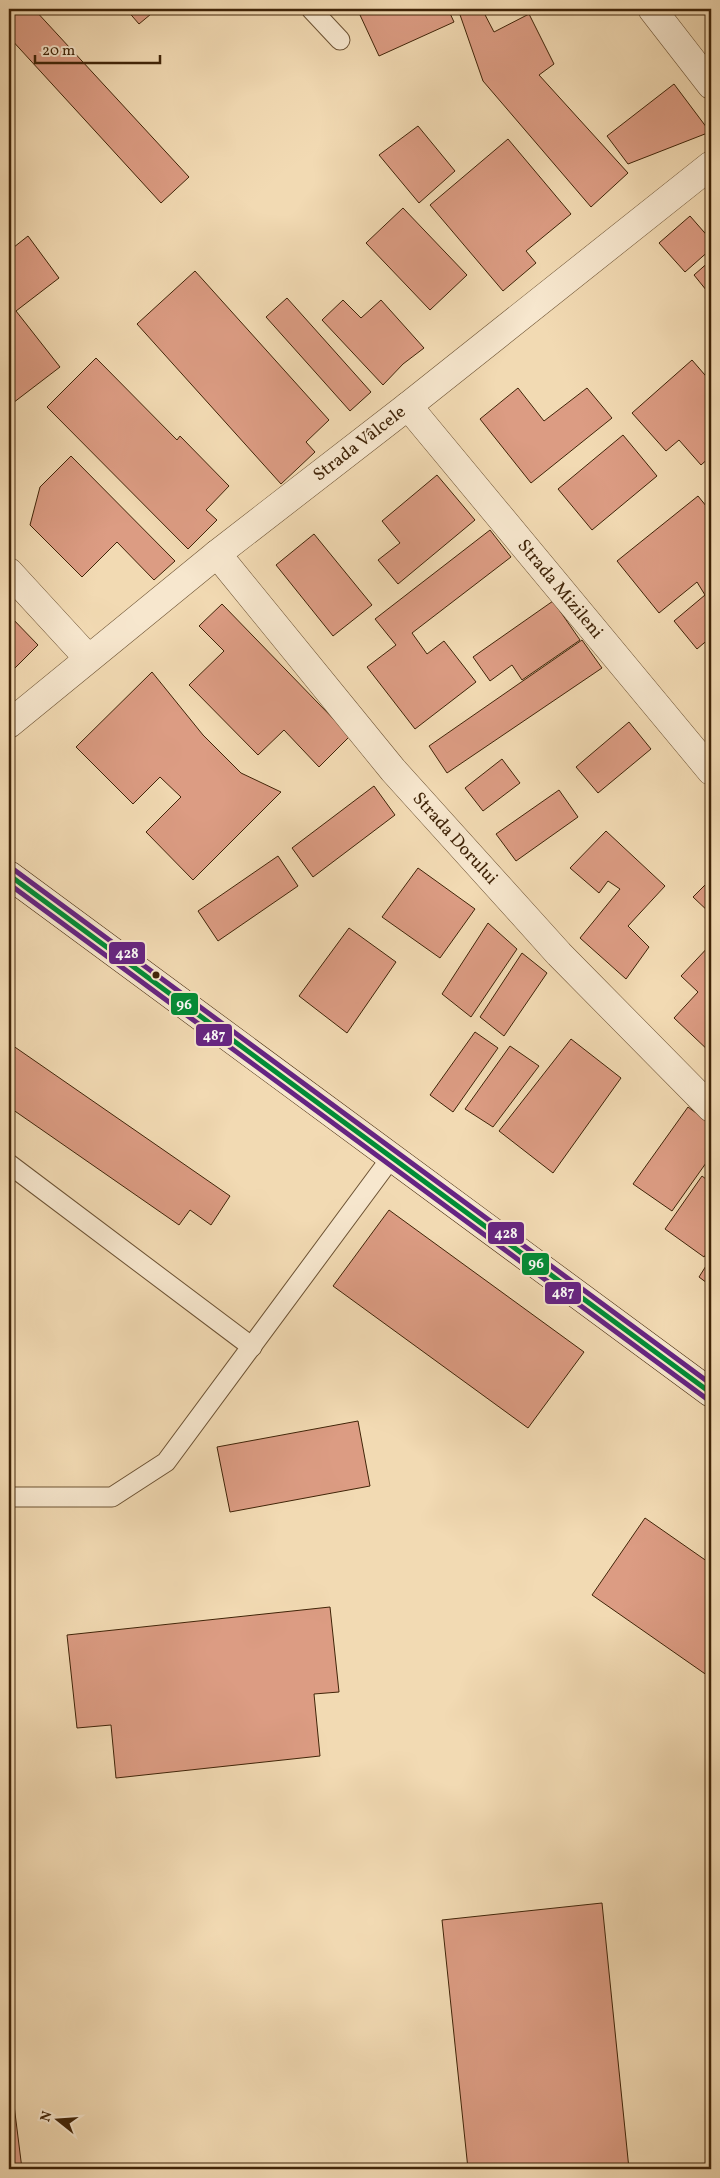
<svg xmlns="http://www.w3.org/2000/svg" width="720" height="2178" font-family="Vollkorn,serif">
	<style>
		.building { fill: #dc9c83; stroke: #402408 }
		.lines { fill: none; stroke-linecap: round; stroke-linejoin: round }
		.service-casing { stroke: #6c5233; stroke-width: 21 }
		.minor-casing { stroke: #6c5233; stroke-width: 29 }
		.secondary-casing { stroke: #402408; stroke-width: 29 }
		.service { stroke: #f7e7ce; stroke-width: 19 }
		.minor { stroke: #f7e7ce; stroke-width: 28 }
		.secondary { stroke: #f7e7ce; stroke-width: 28 }
		.bus-1-casing { stroke: #f7e7ce; stroke-width: 9 }
		.bus-2-casing { stroke: #f7e7ce; stroke-width: 9 }
		.bus-3-casing { stroke: #f7e7ce; stroke-width: 9 }
		.bus-1 { stroke: #008d36; stroke-width: 5 }
		.bus-2 { stroke: #662483; stroke-width: 5 }
		.bus-3 { stroke: #662483; stroke-width: 5 }
		.bus-dot { fill: #402408; stroke: #f7e7ce; stroke-width: 2 }
		.labels { text-anchor: middle; dominant-baseline: central; stroke-width: 4; stroke-linejoin: round; paint-order: stroke }
		.street-label { font-size: 18px; fill: #402408; stroke: #f7e7ce }
		.line-badge { stroke: #f7e7ce; stroke-width: 2 }
		.badge-label { font-size: 14px; text-anchor: middle; font-weight: bold; fill: #fff }
	</style>
	<rect width="100%" height="100%" fill="#f2dab3"/>
	<filter id="stains"><feTurbulence type="fractalNoise" baseFrequency=".004" numOctaves="4"/><feColorMatrix values="0 0 0 0 .2 0 0 0 0 .09 0 0 0 0 .02 0 0 0 .5 -.17"/></filter>
	<radialGradient id="worn" r=".72"><stop offset=".6" stop-color="#630" stop-opacity="0"/><stop offset="1" stop-color="#630" stop-opacity=".3"/></radialGradient>
	<g class="building">
		<path d="M9,9H34L189,177L161,203L9,37Z"/>
		<path d="M126,9H157L139,24Z"/>
		<path d="M374,9H448L454,22L379,56L360,15Z"/>
		<path d="M458,9H482L494,32L529,14L554,64L539,75L628,173L591,207L483,81Z"/>
		<path d="M674,84L710,132L628,164L607,136Z"/>
		<path d="M418,126L455,171L419,203L379,155Z"/>
		<path d="M508,139L571,214L526,251L536,263L503,291L430,205Z"/>
		<path d="M403,208L467,275L430,310L366,243Z"/>
		<path d="M690,216L711,240V249L685,272L659,243Z"/>
		<path d="M28,236L59,278L16,311L60,367L9,406V251Z"/>
		<path d="M711,260V296L694,275Z"/>
		<path d="M195,271L329,420L306,442L315,452L281,484L137,324Z"/>
		<path d="M287,298L371,392L350,411L266,317Z"/>
		<path d="M343,300L361,318L381,300L424,348L403,364L383,385L322,320Z"/>
		<path d="M96,358L177,440L180,436L229,486L206,510L217,520L188,549L47,407Z"/>
		<path d="M692,360L711,382V456L701,465L679,440L666,451L632,413Z"/>
		<path d="M518,388L544,421L587,388L612,418L531,483L480,419Z"/>
		<path d="M623,435L657,476L592,530L558,489Z"/>
		<path d="M71,456L175,561L154,580L117,542L82,577L30,525L40,487Z"/>
		<path d="M437,475L475,520L398,584L378,560L400,543L382,521Z"/>
		<path d="M698,496L711,512V637L697,649L674,621L705,595L697,582L659,613L617,561Z"/>
		<path d="M490,530L511,557L412,633L427,654L444,641L476,682L415,729L367,667L396,645L375,619Z"/>
		<path d="M314,534L372,605L333,636L276,565Z"/>
		<path d="M553,601L580,640L522,680L512,665L490,681L473,657Z"/>
		<path d="M222,604L350,736L319,767L284,730L258,755L189,685L224,651L199,626Z"/>
		<path d="M9,615L38,645L10,673L9,671Z"/>
		<path d="M582,640L602,668L447,773L429,746Z"/>
		<path d="M152,672L203,735L241,773L281,792L193,880L146,832L181,797L160,777L133,804L76,747Z"/>
		<path d="M629,722L651,749L598,793L576,767Z"/>
		<path d="M502,759L520,783L483,811L465,788Z"/>
		<path d="M374,786L395,815L313,877L292,848Z"/>
		<path d="M559,790L578,817L516,861L496,834Z"/>
		<path d="M606,831L665,886L628,926L649,947L626,979L580,938L620,889L608,881L599,893L570,868Z"/>
		<path d="M278,856L298,886L218,941L198,911Z"/>
		<path d="M418,868L475,909L440,958L382,917Z"/>
		<path d="M711,879V914L693,897Z"/>
		<path d="M488,923L517,949L471,1017L442,994Z"/>
		<path d="M349,928L396,962L347,1033L299,996Z"/>
		<path d="M711,944V1053L674,1018L698,992L681,976Z"/>
		<path d="M522,953L547,973L504,1036L480,1017Z"/>
		<path d="M475,1032L498,1048L453,1112L430,1095Z"/>
		<path d="M571,1039L621,1078L553,1173L499,1131Z"/>
		<path d="M9,1043L230,1196L211,1225L190,1210L179,1225L9,1107Z"/>
		<path d="M510,1046L539,1066L493,1127L465,1109Z"/>
		<path d="M688,1107L711,1124V1156L672,1211L633,1184Z"/>
		<path d="M702,1176L711,1183V1247L704,1257L665,1229Z"/>
		<path d="M389,1210L584,1352L528,1428L333,1286Z"/>
		<path d="M711,1258V1286L699,1277Z"/>
		<path d="M358,1421L370,1486L230,1512L217,1447Z"/>
		<path d="M645,1518L711,1564V1678L592,1595Z"/>
		<path d="M330,1607L339,1692L314,1694L320,1756L116,1778L111,1725L77,1728L67,1635Z"/>
		<path d="M602,1903L629,2169H468L442,1920Z"/>
		<path d="M9,2065L22,2169H9Z"/>
	</g>
	<g class="lines">
		<defs>
			<g id="service">
				<path d="M311,9L340,40"/>
				<path d="M9,1164L252,1347"/>
				<path d="M9,1497H112L166,1462L391,1158"/>
			</g>
			<g id="minor">
				<path d="M652,9L711,85"/>
				<path id="s1" d="M408,406L711,771"/>
				<path id="s2" d="M217,554L393,770L559,954L711,1108"/>
				<path d="M9,572L88,658"/>
				<path id="s3" d="M9,724L217,554L408,406L711,165"/>
			</g>
			<path id="secondary" d="M9,875L711,1393"/>
		</defs>
		<use href="#service" class="service-casing"/>
		<use href="#minor" class="minor-casing"/>
		<use href="#secondary" class="secondary-casing"/>
		<use href="#service" class="service"/>
		<use href="#minor" class="minor"/>
		<use href="#secondary" class="secondary"/>
		<defs>
			<path id="bus-1" d="M9,875L711,1393"/>
			<path id="bus-2" d="M9,884L707,1399"/>
			<path id="bus-3" d="M13,869L711,1384"/>
		</defs>
		<use href="#bus-1" class="bus-1-casing"/>
		<use href="#bus-2" class="bus-2-casing"/>
		<use href="#bus-3" class="bus-3-casing"/>
		<use href="#bus-1" class="bus-1"/>
		<use href="#bus-2" class="bus-2"/>
		<use href="#bus-3" class="bus-3"/>
	</g>
	<circle class="bus-dot" cx="156" cy="975" r="4.5"/>
	<g class="labels">
		<g class="street-label">
			<text stroke="none"><textPath href="#s3" startOffset="449">Strada Vâlcele</textPath></text>
			<text stroke="none"><textPath href="#s1" startOffset="238">Strada Mizileni</textPath></text>
			<text stroke="none"><textPath href="#s2" startOffset="371">Strada Dorului</textPath></text>
		</g>
	</g>
	<g class="line-badge">
		<rect x="108" y="941" width="38" height="24" rx="5" fill="#662483"/>
		<rect x="170" y="992" width="29" height="24" rx="5" fill="#008d36"/>
		<rect x="195" y="1023" width="38" height="24" rx="5" fill="#662483"/>
		<rect x="487" y="1221" width="38" height="24" rx="5" fill="#662483"/>
		<rect x="521" y="1252" width="29" height="24" rx="5" fill="#008d36"/>
		<rect x="544" y="1281" width="38" height="24" rx="5" fill="#662483"/>
	</g>
	<g class="badge-label">
		<text x="127" y="958">428</text>
		<text x="184" y="1009">96</text>
		<text x="214" y="1040">487</text>
		<text x="506" y="1238">428</text>
		<text x="536" y="1268">96</text>
		<text x="563" y="1297">487</text>
	</g>
	<rect width="720" height="2178" fill="none" stroke="#f2dab3" stroke-width="30"/>
	<rect x="10" y="10" width="700" height="2158" fill="none" stroke="#402408" stroke-width="2.5"/>
	<rect x="15" y="15" width="690" height="2148" fill="none" stroke="#402408"/>
	<g transform="translate(58 2120) rotate(287)" stroke="#f7e7ce" stroke-width="4" paint-order="stroke">
	<path d="M0-4L9 19L0 12L-9 19Z" fill="#402408"/>
	<text y="-8" font-size="14" font-weight="bold" text-anchor="middle" fill="#402408">N</text>
	</g>
	<path d="M35 55v8h125v-8" fill="none" stroke="#402408" stroke-width="2.5"/>
	<text x="42" y="55" font-size="15" fill="#402408" stroke="#f7e7ce" stroke-width="4" paint-order="stroke">20 m</text>
	<rect width="100%" height="100%" filter="url(#stains)"/>
	<rect width="100%" height="100%" fill="url(#worn)"/>
</svg>
